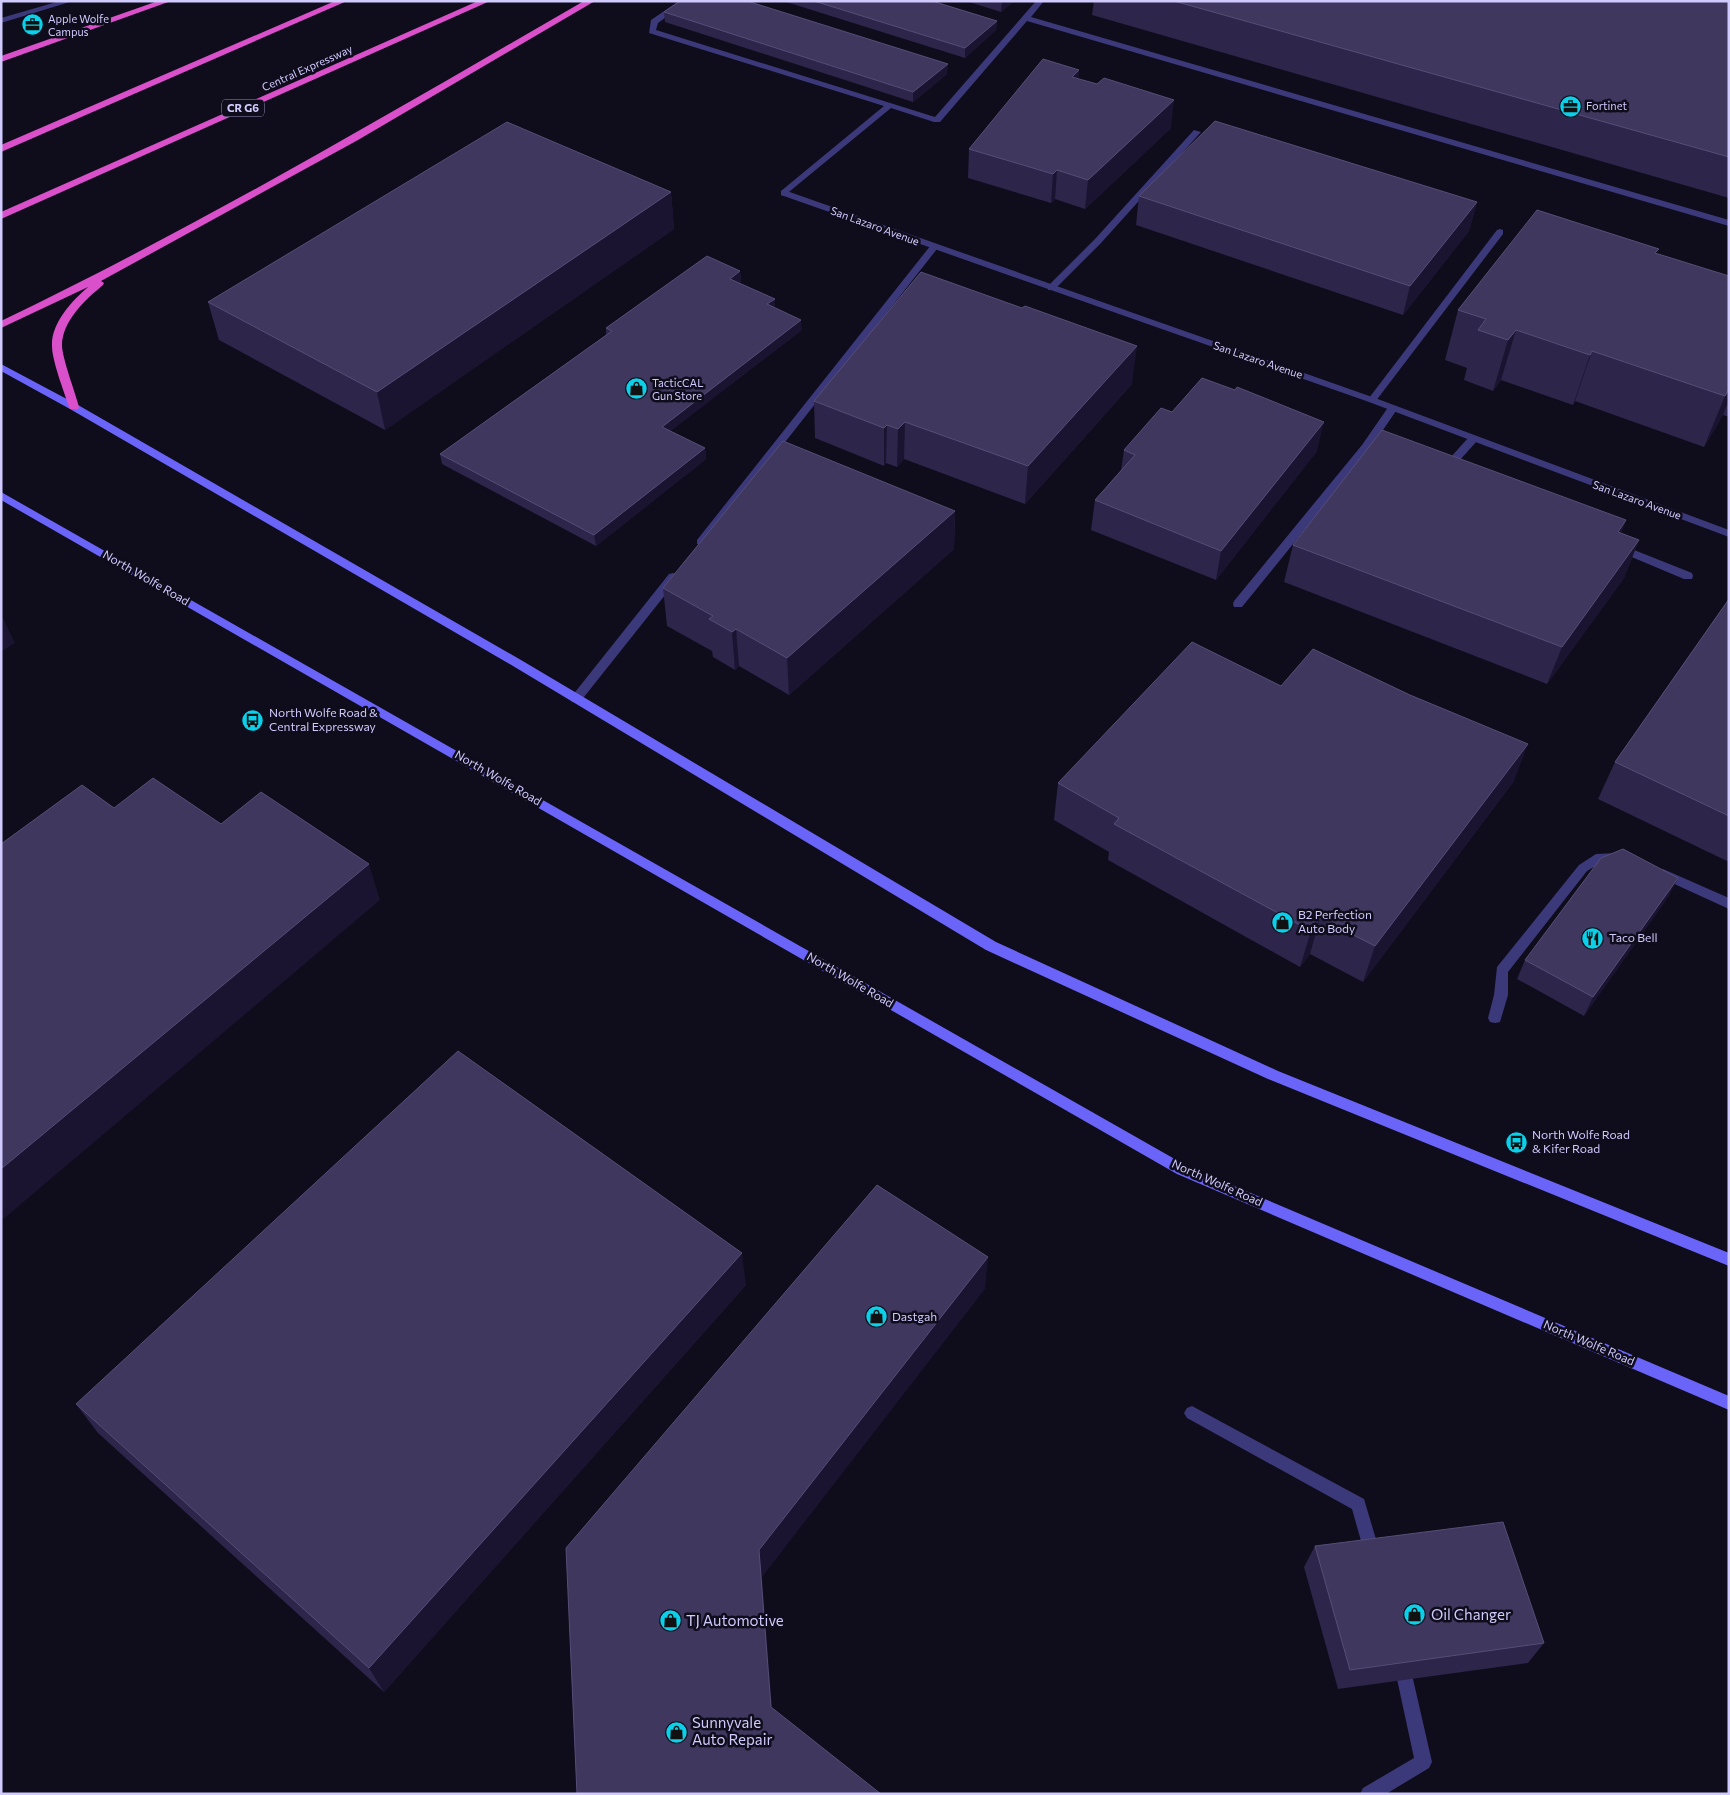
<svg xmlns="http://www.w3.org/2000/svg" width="1730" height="1795" viewBox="0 0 1730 1795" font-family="Commissioner,sans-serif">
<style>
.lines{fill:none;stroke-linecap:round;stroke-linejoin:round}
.service{fill:#3c397a;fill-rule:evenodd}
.minor{fill:#3c397a;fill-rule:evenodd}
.secondary{fill:#6a65f8;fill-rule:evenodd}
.trunk{fill:#da50ca;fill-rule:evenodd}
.wall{fill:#2d254a}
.shaded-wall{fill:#1a1430}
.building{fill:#3f375e;stroke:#564e77}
.labels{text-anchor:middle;stroke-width:5;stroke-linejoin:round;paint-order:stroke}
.far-poi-label{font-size:11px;fill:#d0cafd;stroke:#0f0c1c;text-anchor:start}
.far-street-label{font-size:11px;fill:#d0cafd;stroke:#0f0c1c}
.shield{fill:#0f0c1c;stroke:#9691ba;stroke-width:1}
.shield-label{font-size:11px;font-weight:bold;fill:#d0cafd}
.street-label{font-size:12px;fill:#d0cafd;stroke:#0f0c1c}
.poi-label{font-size:12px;fill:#d0cafd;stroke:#0f0c1c;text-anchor:start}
.near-poi-label{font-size:15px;fill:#d0cafd;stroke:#0f0c1c;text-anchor:start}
</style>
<rect width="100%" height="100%" fill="#0f0c1c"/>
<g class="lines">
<g class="service">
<path d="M 60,1 L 73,1 L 1,23 L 1,18 Z"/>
<path d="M 679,1 L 688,1 L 658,23 L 656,30 L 935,117 L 1036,1 L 1044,1 L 1031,17 L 1729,220 L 1729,226 L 1027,21 L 940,122 L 934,122 L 891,108 L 784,196 L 781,195 L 781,191 L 884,106 L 649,33 L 651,20 Z"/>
<path d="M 1194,130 L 1201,132 L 1101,243 L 1054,290 L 1048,290 L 1048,286 L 1095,239 Z"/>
<path d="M 1500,229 L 1503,230 L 1503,234 L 1375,402 L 1369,402 L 1369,398 L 1497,230 Z"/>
<path d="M 934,244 L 939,247 L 937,249 L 705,544 L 697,544 L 697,540 L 931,245 Z"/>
<path d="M 1393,405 L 1398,408 L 1370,449 L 1242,607 L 1234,607 L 1233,604 L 1234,601 L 1362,445 L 1389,406 Z"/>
<path d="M 1473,436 L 1478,439 L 1477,441 L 1449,472 L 1441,472 L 1441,468 L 1469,437 Z"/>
<path d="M 1619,544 L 1692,573 L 1693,576 L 1692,579 L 1684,579 L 1615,550 L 1615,546 Z"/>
<path d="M 673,573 L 677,574 L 678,577 L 677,580 L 580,702 L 572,702 L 570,699 L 572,696 L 669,574 Z"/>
<path d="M 1616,853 L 1622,858 L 1620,861 L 1599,864 L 1587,871 L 1508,972 L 1508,995 L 1500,1022 L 1495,1023 L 1490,1022 L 1488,1018 L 1494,995 L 1497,967 L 1579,865 L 1596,854 Z"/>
<path d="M 1663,869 L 1729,898 L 1729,909 L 1659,877 L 1657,874 L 1659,871 Z"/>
<path d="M 1192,1406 L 1364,1499 L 1381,1556 L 1379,1562 L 1373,1564 L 1367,1562 L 1352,1509 L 1187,1418 L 1184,1413 L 1187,1408 Z"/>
<path d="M 1405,1671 L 1411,1673 L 1413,1679 L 1432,1762 L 1429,1768 L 1386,1794 L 1360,1794 L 1363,1788 L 1414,1758 L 1397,1679 L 1399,1673 Z"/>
</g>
<path class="minor" d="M 784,190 L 1375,398 L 1729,530 L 1729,537 L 1369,402 L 781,195 L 781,191 Z"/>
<g class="secondary">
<path d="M 1,364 L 78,405 L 521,660 L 996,942 L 1278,1071 L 1729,1253 L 1729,1266 L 1268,1079 L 986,950 L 513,666 L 70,409 L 1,371 Z"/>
<path d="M 1,492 L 1187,1166 L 1729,1396 L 1729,1410 L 1177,1174 L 1,500 Z"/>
</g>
<g class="trunk">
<path d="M 158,1 L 171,1 L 1,62 L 1,56 Z"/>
<path d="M 335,1 L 347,1 L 1,152 L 1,145 Z"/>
<path d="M 478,1 L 490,1 L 1,219 L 1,212 Z"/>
<path d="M 584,1 L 595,1 L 358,140 L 101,281 L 104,283 L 103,285 C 85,300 62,321 62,346 C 63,361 75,391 79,407 L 78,409 L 70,409 L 69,407 C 64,391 52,361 52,346 C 51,323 72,301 88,287 L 1,328 L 1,321 C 201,225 392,112 584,1 Z"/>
</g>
</g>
<g class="wall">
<path d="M 783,1 L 932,1 L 997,21 L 996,30 L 965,58 Z"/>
<path d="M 966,1 L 1014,1 L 1001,12 Z"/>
<path d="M 1094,1 L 1729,1 L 1729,198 L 1092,15 Z"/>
<path d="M 664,12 L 947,74 L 913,102 L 665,22 Z"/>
<path d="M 1079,70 L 1078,79 L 1171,128 L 1085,209 L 1055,199 L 1051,203 L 968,178 L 969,149 Z"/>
<path d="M 671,192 L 674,229 L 385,430 L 219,340 L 208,302 Z"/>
<path d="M 1139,196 L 1477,202 L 1469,231 L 1403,315 L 1136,225 Z"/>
<path d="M 1657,254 L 1729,276 L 1729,417 L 1723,415 L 1704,447 L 1575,401 L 1573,405 L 1501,380 L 1493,391 L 1464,380 L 1467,368 L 1445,360 L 1458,310 Z"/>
<path d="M 740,271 L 741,281 L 739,283 L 775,299 L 775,308 L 802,330 L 670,431 L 705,448 L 706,459 L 596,546 L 442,464 L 440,454 L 606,335 L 606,328 Z"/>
<path d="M 1132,384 L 1025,504 L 904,459 L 897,467 L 886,463 L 884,466 L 815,438 L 814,401 Z"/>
<path d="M 1172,412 L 1317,451 L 1216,580 L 1091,530 L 1095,500 L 1121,470 L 1124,450 Z"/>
<path d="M 955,511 L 954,549 L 789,695 L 739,666 L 735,670 L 713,657 L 712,651 L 667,626 L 663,588 Z"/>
<path d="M 1626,520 L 1621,533 L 1639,540 L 1624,578 L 1547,684 L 1284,582 L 1293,545 Z"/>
<path d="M 1729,599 L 1729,862 L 1598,799 L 1615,762 Z"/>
<path d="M 1281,686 L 1514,781 L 1363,982 L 1310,954 L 1300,967 L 1108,860 L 1109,852 L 1054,820 L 1058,783 Z"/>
<path d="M 1678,878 L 1668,897 L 1584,1016 L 1517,979 L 1525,960 Z"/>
<path d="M 746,1285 L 384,1692 L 98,1433 L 76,1404 Z"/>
<path d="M 1315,1546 L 1544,1643 L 1528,1663 L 1338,1689 L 1304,1567 Z"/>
</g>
<g class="shaded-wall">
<path d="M 1003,1 L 1014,1 L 1001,12 L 1002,2 Z"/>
<path d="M 997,21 L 996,30 L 965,58 L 965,48 Z"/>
<path d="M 948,64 L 947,74 L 913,102 L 913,92 Z"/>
<path d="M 1079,70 L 1077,99 L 1072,77 Z"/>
<path d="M 1174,100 L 1171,128 L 1085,209 L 1088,180 Z"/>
<path d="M 1057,170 L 1055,199 L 1051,203 L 1053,174 Z"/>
<path d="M 671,192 L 674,229 L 385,430 L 377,392 Z"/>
<path d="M 1477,202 L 1469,231 L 1403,315 L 1410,286 Z"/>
<path d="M 740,271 L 741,281 L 730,289 L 730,279 Z"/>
<path d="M 775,299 L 775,309 L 767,304 Z"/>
<path d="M 801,320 L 802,330 L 663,437 L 662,427 Z"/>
<path d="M 1516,330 L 1501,380 L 1493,391 L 1508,340 Z"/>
<path d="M 1137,346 L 1132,384 L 1025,504 L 1028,466 Z"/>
<path d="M 1592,351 L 1575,401 L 1573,405 L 1590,355 Z"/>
<path d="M 1729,389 L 1729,400 L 1723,415 L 1704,447 L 1725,396 Z"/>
<path d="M 905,422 L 904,459 L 897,467 L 898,429 Z"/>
<path d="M 1324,422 L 1317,451 L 1216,580 L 1221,551 Z"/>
<path d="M 887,425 L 886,463 L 884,466 L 884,428 Z"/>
<path d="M 705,448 L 706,459 L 596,546 L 594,535 Z"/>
<path d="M 955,511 L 954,549 L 789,695 L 787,658 Z"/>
<path d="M 1626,520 L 1611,558 L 1618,532 Z"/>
<path d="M 1639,540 L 1624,578 L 1547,684 L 1562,647 Z"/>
<path d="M 1,614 L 15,643 L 1,652 Z"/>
<path d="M 736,629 L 739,666 L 735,670 L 732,632 Z"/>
<path d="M 1528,744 L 1514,781 L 1363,982 L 1375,946 Z"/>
<path d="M 369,864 L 380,900 L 1,1221 L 1,1169 Z"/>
<path d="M 1678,878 L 1668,897 L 1584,1016 L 1593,997 Z"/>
<path d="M 1320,918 L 1310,954 L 1300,967 L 1311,931 Z"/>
<path d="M 742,1253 L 746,1285 L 384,1692 L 369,1668 Z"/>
<path d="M 988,1257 L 985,1289 L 762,1577 L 774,1730 L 771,1707 L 759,1550 Z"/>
</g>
<g class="building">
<path d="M 680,1 L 747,1 L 948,64 L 913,92 L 664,12 Z"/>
<path d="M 814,1 L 932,1 L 997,21 L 965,48 Z"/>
<path d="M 1174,1 L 1729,1 L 1729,157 Z"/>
<path d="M 1043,59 L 1079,70 L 1072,77 L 1097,84 L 1104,78 L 1174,100 L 1088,180 L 1057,170 L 1053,174 L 969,149 Z"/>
<path d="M 1215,121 L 1477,202 L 1410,286 L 1139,196 Z"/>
<path d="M 507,122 L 671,192 L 377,392 L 208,302 Z"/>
<path d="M 1537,210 L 1659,249 L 1655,253 L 1729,276 L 1729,389 L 1725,396 L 1592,351 L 1590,355 L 1516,330 L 1508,340 L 1478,330 L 1486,319 L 1458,310 Z"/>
<path d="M 707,256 L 740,271 L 730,279 L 775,299 L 767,304 L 801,320 L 662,427 L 705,448 L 594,535 L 440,454 L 612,331 L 606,328 Z"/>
<path d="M 921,272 L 1022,308 L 1025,306 L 1137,346 L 1028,466 L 905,422 L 898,429 L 887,425 L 884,428 L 814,401 Z"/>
<path d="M 1202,378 L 1235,390 L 1237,387 L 1324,422 L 1221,551 L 1095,500 L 1135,455 L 1124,450 L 1161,408 L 1172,412 Z"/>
<path d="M 1382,430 L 1626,520 L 1618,532 L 1639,540 L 1562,647 L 1293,545 Z"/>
<path d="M 783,441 L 955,511 L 787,658 L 736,629 L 732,632 L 709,619 L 713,616 L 663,588 Z"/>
<path d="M 1729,599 L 1729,816 L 1615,762 Z"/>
<path d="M 1192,642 L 1281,686 L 1313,649 L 1410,695 L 1528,744 L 1375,946 L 1320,918 L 1311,931 L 1114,824 L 1119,818 L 1058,783 Z"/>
<path d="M 153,778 L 221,824 L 261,792 L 369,864 L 1,1169 L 1,844 L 82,785 L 114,808 Z"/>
<path d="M 1623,849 L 1678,878 L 1593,997 L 1525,960 L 1601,858 Z"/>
<path d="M 458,1051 L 742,1253 L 369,1668 L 76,1404 Z"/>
<path d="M 877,1185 L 988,1257 L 759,1550 L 771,1707 L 881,1794 L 577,1794 L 566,1548 Z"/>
<path d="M 1503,1522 L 1544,1643 L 1350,1670 L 1315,1546 Z"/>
</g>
<defs>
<symbol id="office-disc" viewBox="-11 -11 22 22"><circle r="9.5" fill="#0ad1e9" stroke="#0f0c1c"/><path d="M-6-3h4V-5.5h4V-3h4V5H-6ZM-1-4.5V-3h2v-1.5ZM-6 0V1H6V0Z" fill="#111"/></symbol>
<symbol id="shop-disc" viewBox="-11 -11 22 22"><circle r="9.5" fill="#0ad1e9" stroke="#0f0c1c"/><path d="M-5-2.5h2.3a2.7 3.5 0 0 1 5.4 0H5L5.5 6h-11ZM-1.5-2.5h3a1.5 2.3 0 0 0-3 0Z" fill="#111"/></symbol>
<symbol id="bus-disc" viewBox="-11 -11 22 22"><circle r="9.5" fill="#0ad1e9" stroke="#0f0c1c"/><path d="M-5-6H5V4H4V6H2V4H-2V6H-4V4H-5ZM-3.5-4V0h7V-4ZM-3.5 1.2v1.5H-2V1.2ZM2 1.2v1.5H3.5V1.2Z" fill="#111"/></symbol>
<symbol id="restaurant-disc" viewBox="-11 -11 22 22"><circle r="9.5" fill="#0ad1e9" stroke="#0f0c1c"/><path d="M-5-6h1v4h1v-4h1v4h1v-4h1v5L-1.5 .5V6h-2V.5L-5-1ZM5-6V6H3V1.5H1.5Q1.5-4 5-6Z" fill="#111"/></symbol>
</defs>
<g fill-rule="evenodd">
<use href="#office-disc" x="20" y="12" width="25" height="25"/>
<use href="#office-disc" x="1558" y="94" width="25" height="25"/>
<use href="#shop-disc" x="624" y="376" width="25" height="25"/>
<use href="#bus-disc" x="240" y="708" width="25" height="25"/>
<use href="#shop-disc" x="1270" y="910" width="25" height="25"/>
<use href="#restaurant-disc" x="1580" y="926" width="25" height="25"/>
<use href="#bus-disc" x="1504" y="1130" width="25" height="25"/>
<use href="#shop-disc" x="864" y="1304" width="25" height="25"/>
<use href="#shop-disc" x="1402" y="1602" width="25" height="25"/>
<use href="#shop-disc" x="658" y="1608" width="25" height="25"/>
<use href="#shop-disc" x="664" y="1720" width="25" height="25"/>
</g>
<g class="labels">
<g class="far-poi-label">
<text x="48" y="23">Apple Wolfe<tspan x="48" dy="13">Campus</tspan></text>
<text x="1586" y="110">Fortinet</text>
<text x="652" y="387">TacticCAL<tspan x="652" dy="13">Gun Store</tspan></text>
</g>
<g class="far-street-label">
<text transform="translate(307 68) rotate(-24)" y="4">Central Expressway</text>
<text transform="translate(875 226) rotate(20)" y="4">San Lazaro Avenue</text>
<text transform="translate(1258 360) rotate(19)" y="4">San Lazaro Avenue</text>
<text transform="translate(1637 500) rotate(20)" y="4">San Lazaro Avenue</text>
</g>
<rect class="shield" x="222" y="99.5" width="42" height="17" rx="4"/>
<g class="shield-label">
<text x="243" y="112">CR G6</text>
</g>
<g class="street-label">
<text transform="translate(146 578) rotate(30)" y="4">North Wolfe Road</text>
<text transform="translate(498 778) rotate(30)" y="4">North Wolfe Road</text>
<text transform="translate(850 980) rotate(30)" y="4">North Wolfe Road</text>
<text transform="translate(1217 1183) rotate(24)" y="4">North Wolfe Road</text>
<text transform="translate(1589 1343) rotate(23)" y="4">North Wolfe Road</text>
</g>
<g class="poi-label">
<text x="269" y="717">North Wolfe Road &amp;<tspan x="269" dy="14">Central Expressway</tspan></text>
<text x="1298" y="919">B2 Perfection<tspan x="1298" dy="14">Auto Body</tspan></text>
<text x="1609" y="942">Taco Bell</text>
<text x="1532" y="1139">North Wolfe Road<tspan x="1532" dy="14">&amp; Kifer Road</tspan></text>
<text x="892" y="1321">Dastgah</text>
</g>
<g class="near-poi-label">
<text x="1431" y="1620">Oil Changer</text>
<text x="686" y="1626">TJ Automotive</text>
<text x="692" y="1728">Sunnyvale<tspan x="692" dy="17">Auto Repair</tspan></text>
</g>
</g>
<rect width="1730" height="1795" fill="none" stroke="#d0cafd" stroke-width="5"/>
</svg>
